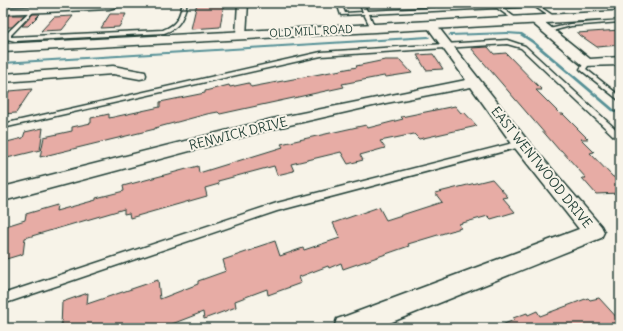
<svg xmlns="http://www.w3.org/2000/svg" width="623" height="331" viewBox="0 0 623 331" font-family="Delius,sans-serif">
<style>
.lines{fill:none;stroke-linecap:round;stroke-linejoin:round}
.stream{fill:#569197;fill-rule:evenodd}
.building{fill:#e7aca5;stroke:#1f3d34}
.service-casing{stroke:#1f3d34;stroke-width:3}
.minor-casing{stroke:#1f3d34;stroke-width:3}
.tertiary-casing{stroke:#1f3d34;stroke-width:3}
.service{fill:#f7f3e8;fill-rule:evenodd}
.minor{fill:#f7f3e8;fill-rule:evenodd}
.tertiary{fill:#f7f3e8;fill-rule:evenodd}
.labels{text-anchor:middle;stroke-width:4;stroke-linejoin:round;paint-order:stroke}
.far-street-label{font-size:11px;fill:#1f3d34;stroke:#f7f3e8}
.street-label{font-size:13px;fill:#1f3d34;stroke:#f7f3e8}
</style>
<rect width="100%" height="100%" fill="#f7f3e8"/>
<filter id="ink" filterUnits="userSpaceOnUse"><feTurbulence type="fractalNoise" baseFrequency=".025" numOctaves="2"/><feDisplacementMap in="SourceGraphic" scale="8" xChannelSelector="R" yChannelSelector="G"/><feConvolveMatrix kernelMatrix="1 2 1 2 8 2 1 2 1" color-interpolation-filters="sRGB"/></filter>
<g filter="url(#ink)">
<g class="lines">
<g class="stream">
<path d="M 507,32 L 522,33 L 534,41 L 614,109 L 620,112 L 620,115 L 612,111 L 532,43 L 520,35 L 507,34 L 450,36 L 448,35 L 450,34 Z"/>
<path d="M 428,36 L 430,37 L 429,38 L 3,64 L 3,62 Z"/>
</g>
</g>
<g class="building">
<path d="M 197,3 L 224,3 L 220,27 L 191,29 Z"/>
<path d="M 33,14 L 40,14 L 28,26 L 22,26 Z"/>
<path d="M 110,14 L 126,14 L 119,27 L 101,28 Z"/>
<path d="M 8,15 L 24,15 L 12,27 L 3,27 L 3,20 Z"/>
<path d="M 73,16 L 62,30 L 41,31 L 54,17 Z"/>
<path d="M 620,30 L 620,45 L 597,47 L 577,33 Z"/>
<path d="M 488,47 L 494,54 L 506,53 L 542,90 L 536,90 L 560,114 L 563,114 L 588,139 L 581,139 L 594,152 L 590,153 L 613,177 L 620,177 L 620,193 L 596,194 L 582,178 L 586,178 L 561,150 L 559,150 L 471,48 Z"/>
<path d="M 433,54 L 443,69 L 426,70 L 417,55 Z"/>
<path d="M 385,60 L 400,60 L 412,73 L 386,77 L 384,76 L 342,84 L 344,87 L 220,114 L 218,112 L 207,114 L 155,128 L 155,129 L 40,157 L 44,137 L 72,131 L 72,127 L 91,123 L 91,118 L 109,114 L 109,118 L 160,107 L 160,102 L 205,93 L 205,91 L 229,85 L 230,87 L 249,83 L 251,87 L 357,67 L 356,66 Z"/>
<path d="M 32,89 L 16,113 L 3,114 L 3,100 L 10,91 Z"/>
<path d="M 455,106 L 461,113 L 464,112 L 477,126 L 419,139 L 414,134 L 380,141 L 385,148 L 360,155 L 363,160 L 348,164 L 341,152 L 291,164 L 294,171 L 277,175 L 274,166 L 218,181 L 219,184 L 205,188 L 207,196 L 130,218 L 129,213 L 124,214 L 124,209 L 25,238 L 23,254 L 3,260 L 3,242 L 6,226 L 25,220 L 26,214 L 57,205 L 56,211 L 96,200 L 96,198 L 124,191 L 123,186 L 198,166 L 199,173 L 283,147 L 281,144 L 366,125 L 368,128 L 403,119 L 401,117 Z"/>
<path d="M 43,128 L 40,150 L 3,159 L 3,143 L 23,138 L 25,132 Z"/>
<path d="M 492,179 L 508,197 L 503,198 L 515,212 L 491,219 L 488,216 L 459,224 L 461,228 L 408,244 L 409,246 L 343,269 L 341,263 L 329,268 L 328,266 L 299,277 L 301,283 L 268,295 L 267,289 L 235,301 L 236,307 L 204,319 L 203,312 L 172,324 L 173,328 L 61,328 L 62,302 L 88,293 L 87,304 L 158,280 L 160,299 L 198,284 L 198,281 L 226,271 L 223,260 L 255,249 L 254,248 L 275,241 L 280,256 L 303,248 L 304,250 L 340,238 L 333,223 L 379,207 L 386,220 L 442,202 L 435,193 Z"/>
<path d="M 588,298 L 590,300 L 599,298 L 620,321 L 620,328 L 497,328 L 497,327 L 514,320 L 513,318 L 527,313 L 528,315 L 537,311 L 540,316 Z"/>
</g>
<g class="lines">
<defs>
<g id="service">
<path d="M 183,3 L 187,3 C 183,18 180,28 164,33 L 15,41 L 7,39 L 5,35 L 32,9 L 34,10 L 34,11 L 11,35 L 11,37 L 163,30 C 178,24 179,17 183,3 Z"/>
<path d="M 337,3 L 341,3 L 345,13 L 363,12 L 359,3 L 363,3 L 367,11 L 494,5 L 496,4 L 499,5 L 531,3 L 568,3 L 566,4 L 539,6 L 555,17 L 555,18 L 553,19 L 534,6 L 502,8 L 517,19 L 517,20 L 515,21 L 497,8 L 369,14 L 375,28 L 373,29 L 371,28 L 364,14 L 341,15 Z"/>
<path d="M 620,20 L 620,22 L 571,26 L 548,32 L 545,30 L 571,24 Z"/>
<path d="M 507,40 L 525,46 L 620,133 L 620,139 L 617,139 L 521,48 L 507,44 L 321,56 L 3,128 L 3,124 L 321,52 Z"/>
<path d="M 587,61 L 590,63 L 586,69 L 620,96 L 620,101 L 581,70 L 580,69 L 585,62 Z"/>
<path d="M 521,141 L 524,142 L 525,144 L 524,146 L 277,211 L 3,304 L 3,294 L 277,203 Z"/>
</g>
<g id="minor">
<path d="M 110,3 L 126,3 L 124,5 L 109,9 L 3,14 L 3,8 Z"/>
<path d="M 238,3 L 248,3 L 246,35 L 241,38 L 236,35 Z"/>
<path d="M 534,16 L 538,17 L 590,59 L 620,57 L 620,65 L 583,66 L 530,21 L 529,19 Z"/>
<path d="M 431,22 L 435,23 L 527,140 L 601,226 L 604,232 L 601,238 L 377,328 L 334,328 L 337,319 L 346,316 L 579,229 L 515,148 L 471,87 L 386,103 L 272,129 L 3,201 L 3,187 L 272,119 L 466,80 L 426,25 Z"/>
<path d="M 113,66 L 145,72 L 146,75 L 145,78 L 140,79 L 113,74 L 3,82 L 3,74 Z"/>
</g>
<path id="tertiary" d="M 620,11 L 620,19 L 3,52 L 3,44 Z"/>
</defs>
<use href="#service" class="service-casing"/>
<use href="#minor" class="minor-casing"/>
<use href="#tertiary" class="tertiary-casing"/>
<use href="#service" class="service"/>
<use href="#minor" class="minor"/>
<use href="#tertiary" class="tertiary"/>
</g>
</g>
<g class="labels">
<g class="far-street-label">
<text transform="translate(311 31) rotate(-3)" y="4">OLD MILL ROAD</text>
</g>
<g class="street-label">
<text transform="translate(238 133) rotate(-14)" y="5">RENWICK DRIVE</text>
<text transform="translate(542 167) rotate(51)" y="5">EAST WENTWOOD DRIVE</text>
</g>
</g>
<rect width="623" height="331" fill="none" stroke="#f7f3e8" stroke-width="16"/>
<rect x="8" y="8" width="607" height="315" fill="none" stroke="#1f3d34" stroke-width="1.5" filter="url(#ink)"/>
</svg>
